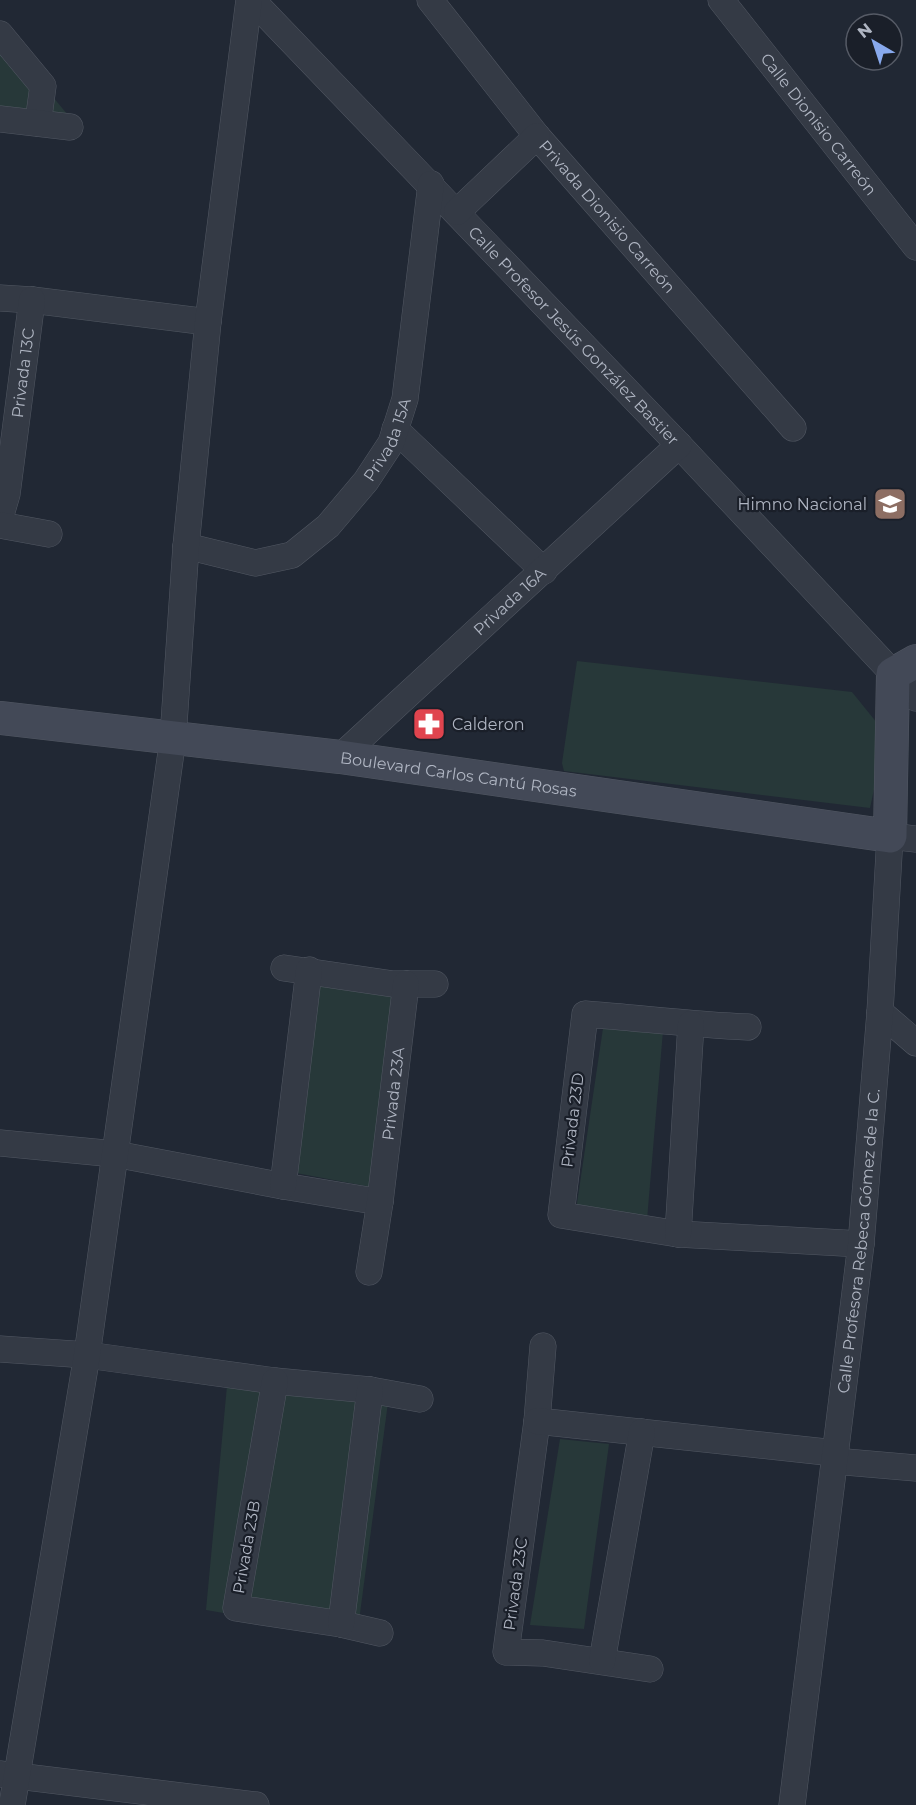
<svg xmlns="http://www.w3.org/2000/svg" width="916" height="1805" viewBox="0 0 916 1805" font-family="Montserrat,sans-serif">
<style>
.green{fill:#273839}
.lines{fill:none;stroke-linecap:round;stroke-linejoin:round}
.street-casing{stroke:#525863;stroke-width:27}
.secondary-casing{stroke:#525863;stroke-width:34}
.street{stroke:#343a45;stroke-width:26}
.secondary{stroke:#434957;stroke-width:33}
.labels{text-anchor:middle;stroke-width:4.5;stroke-linejoin:round;paint-order:stroke}
.street-label{font-size:16px;fill:#afb5c2;stroke:#1a1f29}
.poi-label{font-size:16px;fill:#afb5c2;stroke:#1a1f29;text-anchor:end}
</style>
<rect width="100%" height="100%" fill="#212834"/>
<g class="green">
<path d="M 0,33 L 77,126 L 0,122 Z"/>
<path d="M 577,661 L 852,692 L 886,734 L 870,808 L 564,771 L 562,763 Z"/>
<path d="M 321,976 L 396,983 L 371,1187 L 296,1173 Z"/>
<path d="M 606,1008 L 664,1019 L 647,1220 L 576,1210 Z"/>
<path d="M 228,1375 L 389,1395 L 357,1636 L 206,1610 Z"/>
<path d="M 560,1439 L 609,1444 L 584,1629 L 530,1625 Z"/>
</g>
<g class="lines">
<defs>
<g id="street">
<path id="s1" d="M 252,0 L 679,445 L 916,698"/>
<path id="s2" d="M 430,0 L 537,136 L 793,428"/>
<path id="s3" d="M 721,0 L 916,247"/>
<path d="M 0,34 L 43,86 L 38,123"/>
<path d="M 0,119 L 70,127"/>
<path d="M 457,212 L 537,136"/>
<path d="M 0,298 L 32,300 L 208,322"/>
<path d="M 395,429 L 544,571"/>
<path id="s4" d="M 0,518 L 7,494 L 32,300"/>
<path d="M 0,525 L 49,534"/>
<path id="s5" d="M 186,546 L 255,563 L 292,555 L 328,526 L 366,481 L 391,443 L 405,399 L 431,184"/>
<path id="s6" d="M 340,757 L 679,445"/>
<path d="M 284,968 L 393,984 L 435,984"/>
<path d="M 880,1012 L 916,1043"/>
<path d="M 748,1027 C 693,1025 640,1018 585,1014 L 561,1215 L 678,1234 L 861,1244"/>
<path d="M 0,1143 L 115,1154 L 283,1186 L 380,1202"/>
<path d="M 283,1186 L 309,970"/>
<path d="M 678,1234 L 691,1024"/>
<path id="s7" d="M 369,1272 L 380,1202 L 406,984"/>
<path d="M 543,1346 L 537,1421 L 506,1652 L 543,1653 L 650,1669"/>
<path d="M 0,1349 L 87,1355 L 275,1381 L 370,1390 L 420,1399"/>
<path d="M 275,1381 L 236,1608 L 341,1624 L 380,1633"/>
<path d="M 537,1421 L 835,1453"/>
<path d="M 834,1461 L 916,1468"/>
<path d="M 341,1624 L 370,1390"/>
<path d="M 602,1661 L 642,1432"/>
<path d="M 0,1774 L 256,1805"/>
<path d="M 12,1805 L 87,1355 L 173,738 L 186,546 L 208,322 L 249,0"/>
<path id="s8" d="M 792,1805 L 861,1244 L 880,1012 L 890,836 L 916,839"/>
</g>
<g id="secondary">
<path id="s9" d="M 0,718 L 340,757 L 890,836 L 893,674 L 916,661"/>
</g>
</defs>
<use href="#street" class="street-casing"/>
<use href="#secondary" class="secondary-casing"/>
<use href="#street" class="street"/>
<use href="#secondary" class="secondary"/>
</g>
<defs>
<symbol id="school-square" viewBox="-11 -11 22 22"><rect x="-9" y="-9" width="18" height="18" rx="4" fill="#8d6e63" stroke="#1a1f29"/><path d="M0-5L7-2L0 1L-7-2ZM-4 1L0 2.5L4 1V4Q0 6-4 4Z" fill="#fff"/></symbol>
<symbol id="pharmacy-square" viewBox="-11 -11 22 22"><rect x="-9" y="-9" width="18" height="18" rx="4" fill="#e0444e" stroke="#1a1f29"/><path d="M-2-6h4v4h4v4h-4v4h-4v-4h-4v-4h4Z" fill="#fff"/></symbol>
</defs>
<g fill-rule="evenodd">
<use href="#school-square" x="871" y="485" width="38" height="38"/>
<use href="#pharmacy-square" x="410" y="705" width="38" height="38"/>
</g>
<g class="labels">
<g class="street-label">
<text dy="6" stroke="none"><textPath href="#s3" startOffset="158">Calle Dionisio Carreón</textPath></text>
<text dy="6" stroke="none"><textPath href="#s2" startOffset="280">Privada Dionisio Carreón</textPath></text>
<text dy="6" stroke="none"><textPath href="#s1" startOffset="465">Calle Profesor Jesús González Bastier</textPath></text>
<text dy="6" stroke="none"><textPath href="#s4" startOffset="147">Privada 13C</textPath></text>
<text dy="6" stroke="none"><textPath href="#s5" startOffset="261">Privada 15A</textPath></text>
<text dy="6" stroke="none"><textPath href="#s6" startOffset="230">Privada 16A</textPath></text>
<text dy="6" stroke="none"><textPath href="#s9" startOffset="462">Boulevard Carlos Cantú Rosas</textPath></text>
<text dy="6" stroke="none"><textPath href="#s7" startOffset="180">Privada 23A</textPath></text>
<text transform="translate(572 1120) rotate(-83)" y="6">Privada 23D</text>
<text dy="6" stroke="none"><textPath href="#s8" startOffset="568">Calle Profesora Rebeca Gómez de la C.</textPath></text>
<text transform="translate(246 1547) rotate(-80)" y="6">Privada 23B</text>
<text transform="translate(515 1584) rotate(-82)" y="6">Privada 23C</text>
</g>
<g class="poi-label">
<text x="867" y="510">Himno Nacional</text>
<text x="452" y="730" text-anchor="start">Calderon</text>
</g>
</g>
<g transform="translate(874 42) rotate(321)"><circle r="28" fill="#1a1f29" stroke="#565b66" stroke-width="1.5"/>
<path d="M0-4.5L10 22L0 15L-10 22Z" fill="#88a9ed"/>
<text y="-9" font-size="16" font-weight="bold" text-anchor="middle" fill="#afb5c2">N</text>
</g>
</svg>
